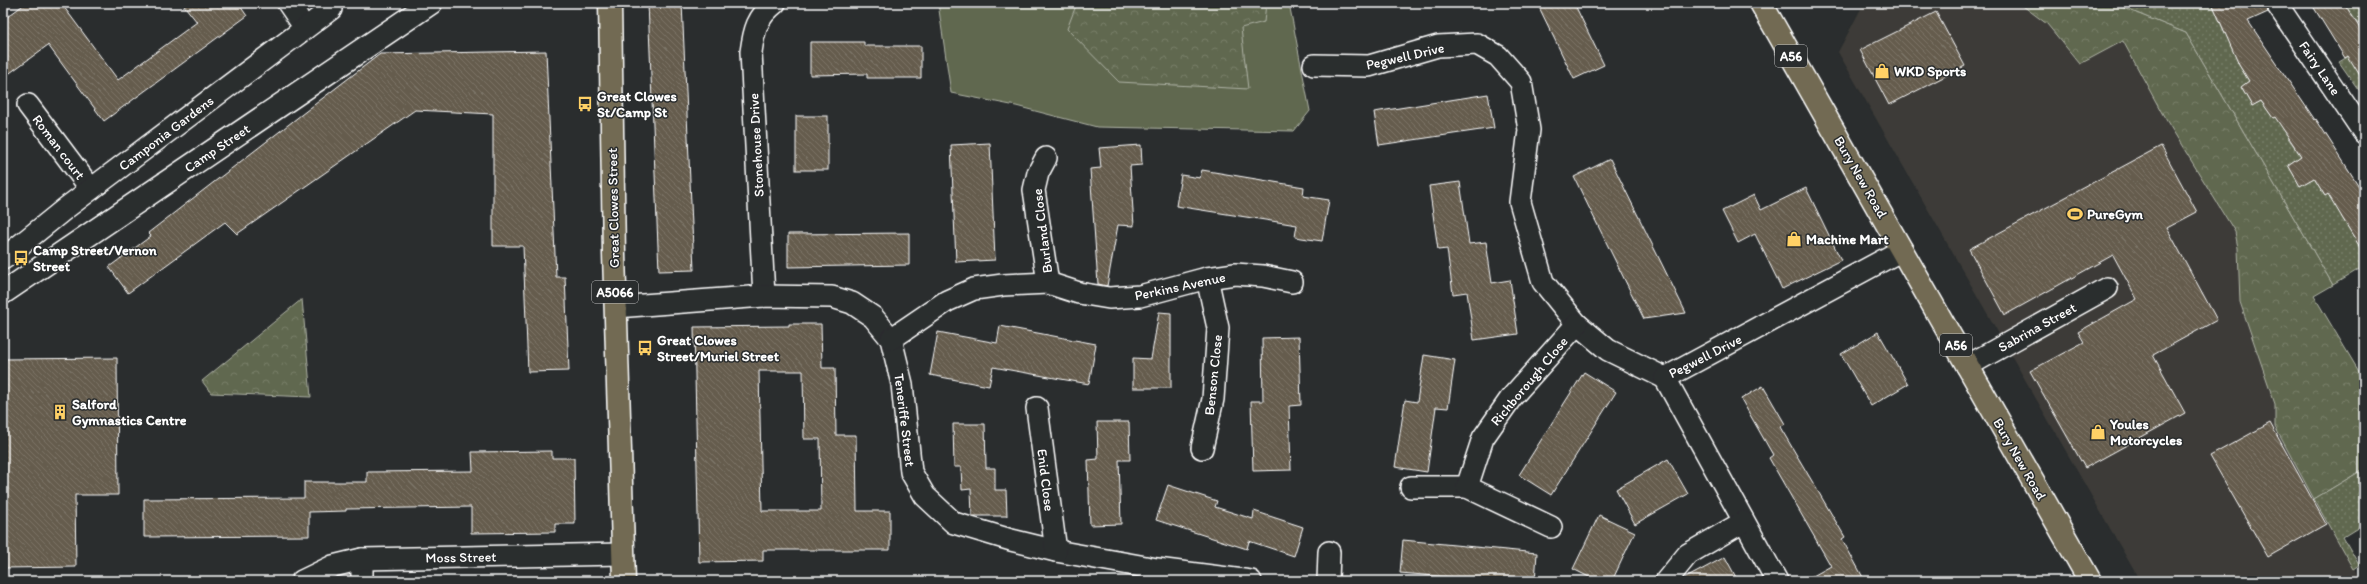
<svg xmlns="http://www.w3.org/2000/svg" width="2367" height="584" viewBox="0 0 2367 584" font-family="Itim,sans-serif">
<style>
.built{fill:#3c3b37}
.grass{fill:#60684f;stroke:#b0b4a7}
.forest{fill:url(#forest-crowns);stroke:#b0b4a7}
.garden{fill:url(#garden-dots);stroke:#b0b4a7}
.building{fill:url(#building-back-hatch);stroke:#fff;fill-rule:evenodd}
.lines{fill:none;stroke-linecap:round;stroke-linejoin:round}
.street-casing{stroke:#fff;stroke-width:24}
.secondary-casing{stroke:#fff;stroke-width:25}
.primary-casing{stroke:#fff;stroke-width:25}
.highway-casing{stroke:#fff;stroke-width:25}
.street{stroke:#2a2d2e;stroke-width:21}
.secondary{stroke:#2a2d2e;stroke-width:22}
.primary{stroke:#726b52;stroke-width:22}
.highway{stroke:#726b52;stroke-width:22}
.labels{text-anchor:middle;stroke-width:3;stroke-linejoin:round;paint-order:stroke}
.shield{fill:#2a2d2e;stroke:#bfc0c0;stroke-width:1}
.shield-label{font-size:13px;font-weight:bold;fill:#fff}
.street-label{font-size:14px;fill:#fff;stroke:#2a2d2e}
.poi-label{font-size:14px;font-weight:bold;fill:#fff;stroke:#2a2d2e;text-anchor:start}
</style>
<defs>
<pattern id="forest-crowns" width="20" height="18" patternUnits="userSpaceOnUse"><rect width="20" height="18" fill="#60684f"/><path d="M2 6a3 3 0 1 1 6 0M12 15a3 3 0 1 1 6 0" fill="none" stroke="#787f69"/></pattern>
<pattern id="garden-dots" width="8" height="8" patternUnits="userSpaceOnUse"><rect width="8" height="8" fill="#60684f"/><path d="M2 2h.1M6 6h.1" fill="none" stroke="#787f69" stroke-width="1.8" stroke-linecap="round"/></pattern>
<pattern id="building-back-hatch" width="6" height="6" patternUnits="userSpaceOnUse"><rect width="6" height="6" fill="#655c4d"/><path d="M-1 5l2 2M0 0l6 6M5-1l2 2" fill="none" stroke="#7c7468"/></pattern>
</defs>
<rect width="100%" height="100%" fill="#2a2d2e"/>
<filter id="ink" filterUnits="userSpaceOnUse"><feTurbulence type="fractalNoise" baseFrequency=".025" numOctaves="2"/><feDisplacementMap in="SourceGraphic" scale="8" xChannelSelector="R" yChannelSelector="G"/><feConvolveMatrix kernelMatrix="1 2 1 2 8 2 1 2 1" color-interpolation-filters="sRGB"/></filter>
<g filter="url(#ink)">
<path class="built" d="M 1864,3 L 2023,3 L 2124,39 L 2236,231 L 2300,472 L 2362,581 L 2140,581 L 1838,52 Z"/>
<path class="grass" d="M 938,3 L 1289,3 L 1310,111 L 1294,131 L 1097,127 L 1016,106 L 951,93 Z"/>
<g class="forest">
<path d="M 1077,3 L 1266,3 L 1264,22 L 1241,28 L 1248,89 L 1119,82 L 1067,29 Z"/>
<path d="M 2019,3 L 2112,3 L 2186,33 L 2333,285 L 2314,296 L 2364,380 L 2364,469 L 2314,499 L 2275,427 L 2275,404 L 2240,302 L 2238,248 L 2235,232 L 2162,113 L 2123,41 L 2080,64 L 2047,24 Z"/>
<path d="M 302,299 L 311,397 L 211,393 L 202,381 Z"/>
</g>
<g class="garden">
<path d="M 2112,3 L 2212,3 L 2224,31 L 2246,55 L 2237,62 L 2249,81 L 2241,87 L 2252,106 L 2261,101 L 2273,118 L 2285,111 L 2298,131 L 2288,138 L 2301,156 L 2288,165 L 2300,186 L 2314,178 L 2325,196 L 2337,189 L 2350,210 L 2341,216 L 2364,253 L 2364,266 L 2333,285 L 2186,33 Z"/>
<path d="M 2344,3 L 2364,3 L 2364,25 L 2362,22 L 2358,24 Z"/>
<path d="M 2354,53 L 2362,66 L 2357,70 L 2364,82 L 2364,92 L 2358,89 L 2339,62 Z"/>
<path d="M 2364,469 L 2364,524 L 2343,537 L 2359,565 L 2353,569 L 2314,499 Z"/>
</g>
<g class="building">
<path d="M 26,3 L 61,3 L 118,80 L 197,22 L 182,3 L 238,3 L 247,16 L 104,121 L 48,45 L 3,78 L 3,20 Z"/>
<path d="M 648,3 L 682,3 L 694,270 L 659,271 Z"/>
<path d="M 1537,3 L 1574,3 L 1604,65 L 1574,79 Z"/>
<path d="M 2212,3 L 2264,3 L 2268,12 L 2248,21 L 2315,120 L 2316,119 L 2364,194 L 2364,254 L 2328,194 L 2325,196 L 2314,178 L 2300,186 L 2288,165 L 2301,156 L 2275,117 L 2273,118 L 2261,101 L 2252,106 L 2241,87 L 2249,81 L 2239,65 Z"/>
<path d="M 2311,3 L 2344,3 L 2364,35 L 2364,82 L 2348,56 L 2345,58 Z"/>
<path d="M 1936,12 L 1965,66 L 1889,105 L 1860,50 Z"/>
<path d="M 810,42 L 864,42 L 864,46 L 921,46 L 921,78 L 867,78 L 867,74 L 810,75 Z"/>
<path d="M 546,51 L 556,277 L 565,277 L 569,371 L 528,372 L 523,246 L 493,246 L 493,114 L 415,110 L 237,234 L 225,222 L 128,293 L 109,267 L 151,236 L 148,233 L 380,54 Z"/>
<path d="M 1488,94 L 1494,128 L 1379,145 L 1374,112 Z"/>
<rect x="796" y="116" width="32" height="54"/>
<path d="M 990,143 L 995,260 L 956,262 L 951,145 Z"/>
<path d="M 1141,145 L 1142,165 L 1130,166 L 1134,226 L 1118,225 L 1107,286 L 1098,284 L 1090,169 L 1101,168 L 1099,148 Z"/>
<path d="M 2161,146 L 2197,212 L 2167,228 L 2217,320 L 2153,355 L 2185,413 L 2085,468 L 2030,371 L 2084,342 L 2078,332 L 2137,299 L 2113,255 L 2005,315 L 1969,249 Z"/>
<path d="M 1610,159 L 1686,313 L 1644,319 L 1574,177 Z"/>
<path d="M 1202,170 L 1304,187 L 1303,196 L 1329,200 L 1322,241 L 1295,237 L 1297,225 L 1176,206 L 1181,175 L 1200,178 Z"/>
<path d="M 1460,182 L 1469,244 L 1486,242 L 1492,283 L 1510,280 L 1518,334 L 1474,340 L 1467,292 L 1453,294 L 1447,249 L 1438,250 L 1429,186 Z"/>
<path d="M 1806,188 L 1841,260 L 1782,289 L 1755,234 L 1738,243 L 1722,211 L 1754,195 L 1761,210 Z"/>
<path d="M 909,233 L 909,265 L 788,267 L 788,234 Z"/>
<path d="M 1159,312 L 1171,313 L 1171,388 L 1133,388 L 1133,358 L 1151,359 Z"/>
<path d="M 789,324 L 821,324 L 822,368 L 835,368 L 836,435 L 856,435 L 857,511 L 890,511 L 890,550 L 763,550 L 763,561 L 699,562 L 694,327 L 789,326 ZM 759,371 L 803,371 L 804,439 L 820,439 L 821,511 L 762,511 Z"/>
<path d="M 1000,326 L 1096,344 L 1089,384 L 993,367 L 989,386 L 930,375 L 938,332 L 997,343 Z"/>
<path d="M 1878,332 L 1908,384 L 1871,406 L 1841,354 Z"/>
<path d="M 1299,337 L 1301,405 L 1289,406 L 1291,470 L 1253,471 L 1251,401 L 1263,401 L 1262,338 Z"/>
<path d="M 1424,355 L 1455,360 L 1448,408 L 1436,407 L 1427,472 L 1395,467 L 1405,400 L 1417,402 Z"/>
<path d="M 117,358 L 118,495 L 75,495 L 76,567 L 3,568 L 3,359 Z"/>
<path d="M 1584,372 L 1616,392 L 1551,495 L 1519,475 Z"/>
<path d="M 1763,386 L 1785,424 L 1780,427 L 1845,537 L 1842,539 L 1865,581 L 1804,581 L 1831,566 L 1769,458 L 1773,455 L 1741,399 Z"/>
<path d="M 1097,422 L 1129,422 L 1130,460 L 1119,460 L 1121,524 L 1090,525 L 1088,460 L 1098,459 Z"/>
<path d="M 2270,423 L 2326,524 L 2268,557 L 2210,456 Z"/>
<path d="M 953,424 L 985,424 L 986,468 L 995,468 L 995,490 L 1006,490 L 1007,516 L 972,516 L 971,489 L 962,490 L 961,467 L 954,467 Z"/>
<path d="M 552,451 L 552,458 L 574,458 L 575,524 L 555,524 L 555,532 L 471,533 L 471,507 L 346,509 L 346,511 L 309,512 L 309,536 L 144,537 L 144,499 L 304,498 L 304,482 L 367,482 L 367,472 L 473,471 L 472,452 Z"/>
<path d="M 1668,459 L 1688,494 L 1635,524 L 1616,489 Z"/>
<path d="M 1168,485 L 1217,501 L 1215,507 L 1253,519 L 1254,511 L 1303,527 L 1294,556 L 1249,541 L 1247,549 L 1156,520 Z"/>
<path d="M 1599,515 L 1635,532 L 1612,581 L 1597,581 L 1573,569 Z"/>
<path d="M 1403,540 L 1537,553 L 1535,581 L 1495,581 L 1400,573 Z"/>
<path d="M 1725,557 L 1738,581 L 1681,581 L 1682,580 Z"/>
</g>
<g class="lines">
<defs>
<g id="street">
<path d="M 288,3 L 305,28"/>
<path d="M 2276,3 L 2364,133"/>
<path d="M 1314,65 L 1369,66 L 1438,46 L 1477,44 L 1498,56 L 1521,82 L 1529,130 L 1520,202 L 1543,282 L 1577,324 L 1608,350 L 1665,378 L 1902,250"/>
<path d="M 28,105 L 91,189"/>
<path d="M 1046,158 L 1038,173 L 1034,190 L 1048,283"/>
<path d="M 3,259 L 66,208 L 331,9"/>
<path d="M 764,296 L 751,52 C 754,30 757,17 775,3"/>
<path d="M 616,307 L 764,296 L 832,297 L 852,303 L 873,317 L 891,339 L 902,384 L 911,472 L 925,496 L 954,523 L 1011,540 L 1056,551 L 1157,569 L 1251,581"/>
<path d="M 891,339 L 947,301 L 974,289 L 1003,285 L 1048,283 L 1079,293 L 1109,298 L 1140,296 L 1207,278 L 1235,274 L 1263,276 L 1292,282"/>
<path d="M 1967,366 L 2107,288"/>
<path d="M 1665,378 L 1777,581"/>
<path d="M 1037,408 L 1056,551"/>
<path d="M 1202,448 L 1213,399 L 1218,328 L 1207,278"/>
<path d="M 1411,487 L 1467,487"/>
<path d="M 1551,527 L 1467,487 L 1483,438 L 1511,398 L 1577,324"/>
<path d="M 362,559 L 362,581"/>
<path d="M 302,581 L 333,566 L 362,559 L 623,554"/>
<path d="M 1328,581 L 1329,552"/>
<path d="M 1666,581 L 1688,554 L 1743,522"/>
</g>
<path id="secondary" d="M 3,293 L 431,3"/>
<path id="primary" d="M 610,3 L 614,254 L 624,581"/>
<path id="highway" d="M 1761,3 L 2090,581"/>
</defs>
<use href="#street" class="street-casing"/>
<use href="#secondary" class="secondary-casing"/>
<use href="#primary" class="primary-casing"/>
<use href="#highway" class="highway-casing"/>
<use href="#street" class="street"/>
<use href="#secondary" class="secondary"/>
<use href="#primary" class="primary"/>
<use href="#highway" class="highway"/>
</g>
</g>
<defs>
<symbol id="shop-bare" viewBox="-9 -9 18 18"><path d="M-5-2.5h2.3a2.7 3.5 0 0 1 5.4 0H5L5.5 6h-11ZM-1.5-2.5h3a1.5 2.3 0 0 0-3 0Z" fill="#ffd166" stroke="#2a2d2e" stroke-width="2.5" paint-order="stroke"/></symbol>
<symbol id="bus-bare" viewBox="-9 -9 18 18"><path d="M-5-6H5V4H4V6H2V4H-2V6H-4V4H-5ZM-3.5-4V0h7V-4ZM-3.5 1.2v1.5H-2V1.2ZM2 1.2v1.5H3.5V1.2Z" fill="#ffd166" stroke="#2a2d2e" stroke-width="2.5" paint-order="stroke"/></symbol>
<symbol id="stadium-bare" viewBox="-9 -9 18 18"><path d="M0-5a6.5 5 0 1 0 0 10a6.5 5 0 1 0 0-10ZM-3.5-1.8h7v3.6h-7Z" fill="#ffd166" stroke="#2a2d2e" stroke-width="2.5" paint-order="stroke"/></symbol>
<symbol id="building-bare" viewBox="-9 -9 18 18"><path d="M-4-6H4V6H1V3H-1V6H-4ZM-2.5-4.3h1.7v1.8h-1.7ZM.8-4.3h1.7v1.8H.8ZM-2.5-1h1.7V.8h-1.7ZM.8-1h1.7V.8H.8Z" fill="#ffd166" stroke="#2a2d2e" stroke-width="2.5" paint-order="stroke"/></symbol>
</defs>
<g fill-rule="evenodd">
<use href="#shop-bare" x="1871" y="60" width="22" height="22"/>
<use href="#bus-bare" x="574" y="93" width="22" height="22"/>
<use href="#stadium-bare" x="2064" y="203" width="22" height="22"/>
<use href="#shop-bare" x="1783" y="228" width="22" height="22"/>
<use href="#bus-bare" x="10" y="247" width="22" height="22"/>
<use href="#bus-bare" x="634" y="337" width="22" height="22"/>
<use href="#building-bare" x="49" y="401" width="22" height="22"/>
<use href="#shop-bare" x="2087" y="421" width="22" height="22"/>
</g>
<g class="labels">
<g class="shield">
<rect x="1775" y="45" width="32" height="22" rx="3"/>
<rect x="592" y="281" width="46" height="22" rx="3"/>
<rect x="1940" y="334" width="32" height="22" rx="3"/>
</g>
<g class="shield-label">
<text x="1791" y="61">A56</text>
<text x="615" y="297">A5066</text>
<text x="1956" y="350">A56</text>
</g>
<g class="street-label">
<text transform="translate(1405 56) rotate(-13)" y="5">Pegwell Drive</text>
<text transform="translate(2320 68) rotate(56)" y="5">Fairy Lane</text>
<text transform="translate(166 133) rotate(-37)" y="5">Camponia Gardens</text>
<text transform="translate(756 145) rotate(-93)" y="5">Stonehouse Drive</text>
<text transform="translate(59 147) rotate(53)" y="5">Roman court</text>
<text transform="translate(217 148) rotate(-34)" y="5">Camp Street</text>
<text transform="translate(1861 177) rotate(60)" y="5">Bury New Road</text>
<text transform="translate(613 208) rotate(-91)" y="5">Great Clowes Street</text>
<text transform="translate(1042 231) rotate(-97)" y="5">Burland Close</text>
<text transform="translate(1180 286) rotate(-12)" y="5">Perkins Avenue</text>
<text transform="translate(2037 327) rotate(-29)" y="5">Sabrina Street</text>
<text transform="translate(1705 356) rotate(-27)" y="5">Pegwell Drive</text>
<text transform="translate(1213 375) rotate(-84)" y="5">Benson Close</text>
<text transform="translate(1529 381) rotate(-50)" y="5">Richborough Close</text>
<text transform="translate(905 420) rotate(83)" y="5">Teneriffe Street</text>
<text transform="translate(2020 459) rotate(60)" y="5">Bury New Road</text>
<text transform="translate(1046 480) rotate(83)" y="5">Enid Close</text>
<text transform="translate(461 557) rotate(-1)" y="5">Moss Street</text>
</g>
<g class="poi-label">
<text x="1894" y="76">WKD Sports</text>
<text x="597" y="101">Great Clowes<tspan x="597" dy="16">St/Camp St</tspan></text>
<text x="2087" y="219">PureGym</text>
<text x="1806" y="244">Machine Mart</text>
<text x="33" y="255">Camp Street/Vernon<tspan x="33" dy="16">Street</tspan></text>
<text x="657" y="345">Great Clowes<tspan x="657" dy="16">Street/Muriel Street</tspan></text>
<text x="72" y="409">Salford<tspan x="72" dy="16">Gymnastics Centre</tspan></text>
<text x="2110" y="429">Youles<tspan x="2110" dy="16">Motorcycles</tspan></text>
</g>
</g>
<rect width="2367" height="584" fill="none" stroke="#2a2d2e" stroke-width="16"/>
<rect x="8" y="8" width="2351" height="568" fill="none" stroke="#fff" stroke-width="1.5" filter="url(#ink)"/>
</svg>
